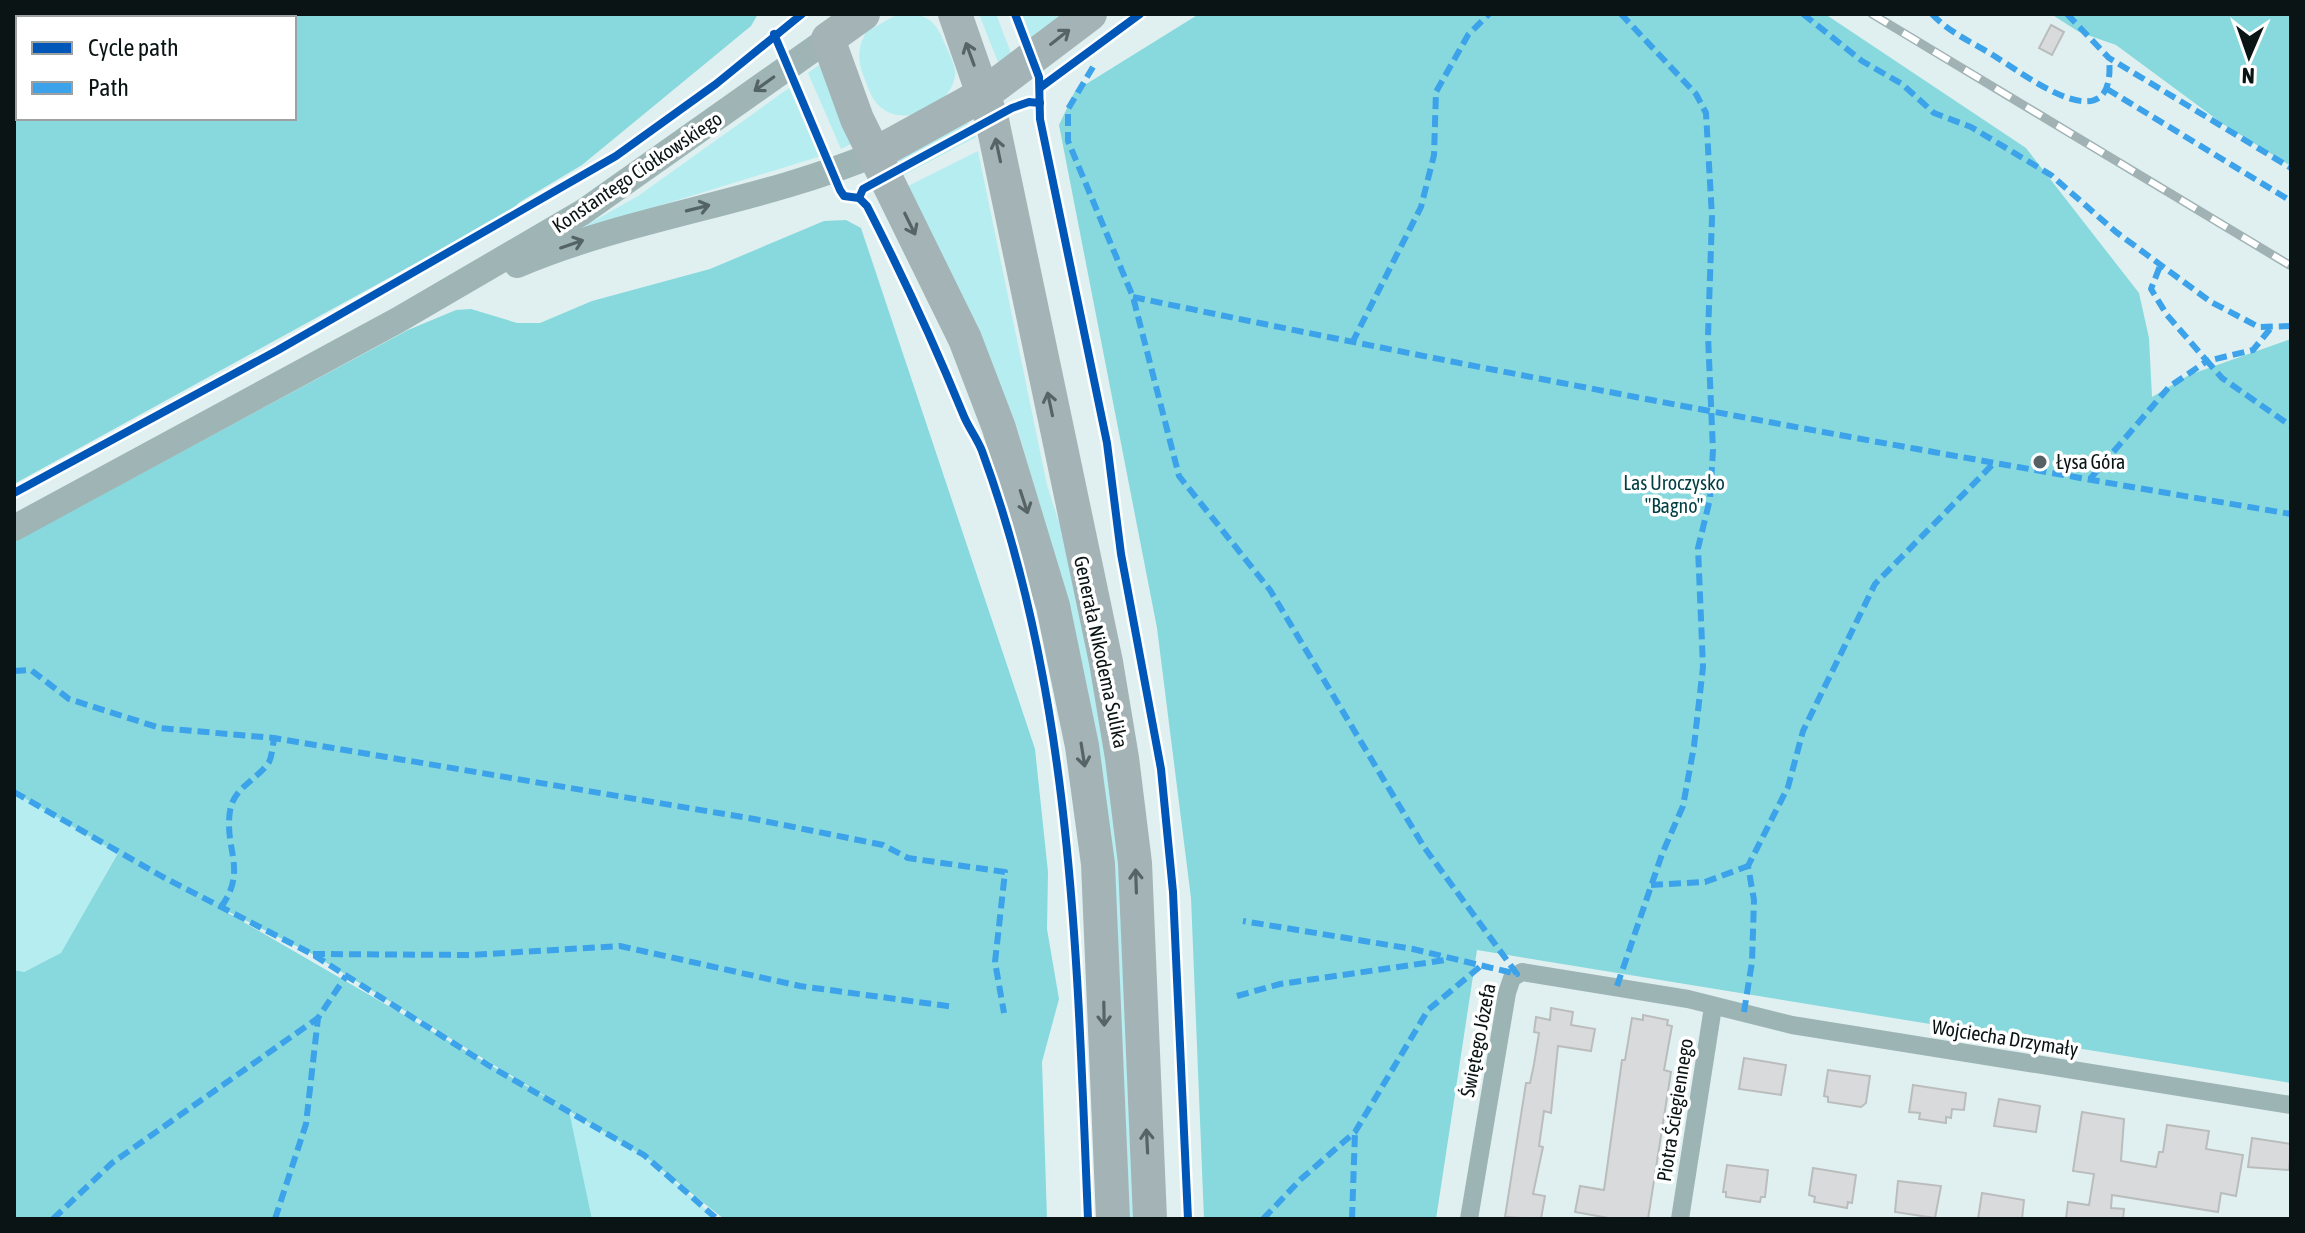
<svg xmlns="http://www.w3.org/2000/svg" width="2305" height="1233" viewBox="0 0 2305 1233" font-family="'Asap Condensed',sans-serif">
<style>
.green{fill:#b6edf0}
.forest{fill:#87d9dd;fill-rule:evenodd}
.building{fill:#d8dadb;stroke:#bbbdbd;stroke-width:2}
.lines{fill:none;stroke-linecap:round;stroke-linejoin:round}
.street{stroke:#9db4b5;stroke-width:18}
.secondary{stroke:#9fb4b5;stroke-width:26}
.highway{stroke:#a4b4b6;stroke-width:34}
.rail-casing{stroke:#a0b2b4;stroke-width:9}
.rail{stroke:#fff;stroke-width:6;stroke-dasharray:18;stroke-linecap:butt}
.quiet{stroke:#3ca2ea;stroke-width:6;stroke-dasharray:12 6;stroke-linecap:butt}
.cycleway-casing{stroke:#fff;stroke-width:13}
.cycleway{stroke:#0057b8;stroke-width:8}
.oneway{stroke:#576466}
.oneway2{stroke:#546465}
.poi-dot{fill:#556162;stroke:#fff;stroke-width:3}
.labels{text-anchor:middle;stroke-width:7;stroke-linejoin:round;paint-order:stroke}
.street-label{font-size:20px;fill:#0a1415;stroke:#fff}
.poi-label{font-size:20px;fill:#0a1415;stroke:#fff;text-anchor:start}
.park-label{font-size:20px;fill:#003e42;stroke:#fff}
</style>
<rect width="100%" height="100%" fill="#e0f0f0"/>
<g class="green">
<path d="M 898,14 C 925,14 934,17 944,42 C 948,51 954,62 955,71 C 958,105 889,141 869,90 C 860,67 854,55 866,32 Z"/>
<path d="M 979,14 L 996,14 L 1011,53 L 998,62 Z"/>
<path d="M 1021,14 L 1066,14 L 1031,40 Z"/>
<path d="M 822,63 L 855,142 L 841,149 L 808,73 Z"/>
<path d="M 789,88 L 821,156 L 574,232 L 638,196 Z"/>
<path d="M 967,123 L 973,126 L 896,167 L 894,162 Z"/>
<path d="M 975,134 L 976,137 L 900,177 L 899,174 Z"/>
<path d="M 978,151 L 1047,485 L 1072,563 L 1116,806 L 1139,1219 L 1127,1219 L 1104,806 L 1087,686 L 1068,602 L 1016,424 L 979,334 L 906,187 Z"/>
<path d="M 14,792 L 118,852 L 61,954 L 23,972 L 14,970 Z"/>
<path d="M 569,1112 L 647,1158 L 717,1219 L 592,1219 Z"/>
</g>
<g class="forest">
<path d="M 14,14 L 758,14 L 751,26 L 582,165 L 520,202 L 509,212 L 14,484 ZM 294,18 L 294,118 L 18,118 L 18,18 Z"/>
<path d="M 1199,14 L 1825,14 L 2026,148 L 2139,293 L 2149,338 L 2152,397 L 2189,375 L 2291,339 L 2291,1083 L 1477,950 L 1436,1219 L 1204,1219 L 1191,898 L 1157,628 L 1059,125 L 1075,91 Z"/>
<path d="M 2051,14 L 2291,14 L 2291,166 L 2223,124 L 2116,45 L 2079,32 Z"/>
<path d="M 846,220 L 861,228 L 1035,749 L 1048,872 L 1047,929 L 1059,999 L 1042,1062 L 1047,1219 L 724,1219 L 647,1158 L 569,1111 L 592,1219 L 14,1219 L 14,970 L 24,972 L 61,953 L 118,853 L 14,792 L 14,542 L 408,330 L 456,310 L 471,309 L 517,323 L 540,323 L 592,301 L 710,269 L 824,221 ZM 223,909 L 312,954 L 566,1109 L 223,910 Z"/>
</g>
<g class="building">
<path d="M 2051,25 L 2064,32 L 2052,55 L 2039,48 Z"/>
<path d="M 1551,1008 L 1573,1012 L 1571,1025 L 1595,1029 L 1591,1051 L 1558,1046 L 1551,1113 L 1544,1111 L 1539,1146 L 1543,1147 L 1533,1194 L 1545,1196 L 1541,1219 L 1505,1217 L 1526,1083 L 1530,1083 L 1534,1064 L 1539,1033 L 1534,1032 L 1536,1017 L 1550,1020 Z"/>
<path d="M 1643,1015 L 1668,1020 L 1667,1025 L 1672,1026 L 1664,1070 L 1671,1072 L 1648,1219 L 1614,1219 L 1575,1212 L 1580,1186 L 1604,1190 L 1622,1060 L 1625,1060 L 1632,1018 L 1643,1020 Z"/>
<path d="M 1744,1058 L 1786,1065 L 1781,1095 L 1739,1089 Z"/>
<path d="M 1828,1070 L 1870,1076 L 1866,1103 L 1861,1107 L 1828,1102 L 1828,1097 L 1824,1096 Z"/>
<path d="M 1913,1085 L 1966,1093 L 1964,1110 L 1952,1109 L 1951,1118 L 1946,1117 L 1946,1123 L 1919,1119 L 1920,1113 L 1909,1112 Z"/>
<path d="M 1999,1099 L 2040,1106 L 2036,1132 L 1994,1126 Z"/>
<path d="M 2082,1112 L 2124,1119 L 2121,1161 L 2156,1167 L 2159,1152 L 2163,1152 L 2167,1125 L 2209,1131 L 2206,1149 L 2243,1155 L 2236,1196 L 2221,1193 L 2218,1212 L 2112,1195 L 2111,1208 L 2124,1209 L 2123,1219 L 2066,1219 L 2068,1202 L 2089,1205 L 2094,1174 L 2073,1171 Z"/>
<path d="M 2252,1138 L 2291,1144 L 2289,1170 L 2248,1167 Z"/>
<path d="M 1727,1165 L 1768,1170 L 1765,1197 L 1761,1197 L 1760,1202 L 1726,1197 L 1726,1192 L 1723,1192 Z"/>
<path d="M 1813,1168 L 1856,1175 L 1852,1203 L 1848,1202 L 1847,1208 L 1814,1202 L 1815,1197 L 1809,1195 Z"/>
<path d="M 1898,1181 L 1941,1186 L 1935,1218 L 1895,1212 Z"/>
<path d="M 1982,1193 L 2024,1200 L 2022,1219 L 1978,1219 Z"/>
</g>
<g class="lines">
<g class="street">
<path d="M 1469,1219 L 1507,993 L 1512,978 L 1522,972 L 1688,999 L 1792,1025 L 2291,1105"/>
<path d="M 1680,1219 L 1713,1007"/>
</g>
<g class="secondary">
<path d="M 517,265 C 633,216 759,203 875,154"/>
<path d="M 14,528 L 398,320 L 583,212 L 828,39"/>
</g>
<g class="highway">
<path d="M 863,14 L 828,39 L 857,119 L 965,339 L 999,428 L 1053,606 L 1082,746 L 1098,864 L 1113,1219"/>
<path d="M 955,14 L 992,120 L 1106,662 L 1122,758 L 1135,863 L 1150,1219"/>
<path d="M 875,154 L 984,94 L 1090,14"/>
</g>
<defs>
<path id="rail" d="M 1872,14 L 2291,266"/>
</defs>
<use href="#rail" class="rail-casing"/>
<use href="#rail" class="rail"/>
<g class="quiet">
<path d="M 1803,14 L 1862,61 L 1902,84 L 1934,113 L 1971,127 L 2051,175 L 2116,232 L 2211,302 L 2259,327 L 2291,326"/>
<path d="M 1932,14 C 1949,33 1978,45 1999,59 C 2031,79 2117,144 2109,58"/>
<path d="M 2067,14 L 2109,58 L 2291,168"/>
<path d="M 1093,67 L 1068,109 L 1068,141 L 1133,297 L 1179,476 L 1270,590 L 1424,847 L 1517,974 L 1413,949 L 1243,921"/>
<path d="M 2107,89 L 2291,201"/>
<path d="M 1133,297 C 1517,377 1903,449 2291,514"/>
<path d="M 2270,329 L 2253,350 L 2207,361 L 2222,378 L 2291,426"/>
<path d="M 1352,343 L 1421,207 L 1434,155 L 1436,92 L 1468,35 L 1489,14"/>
<path d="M 2090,479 L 2169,387 L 2207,361 L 2167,315 L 2151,289 L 2160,266"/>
<path d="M 14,671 L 31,670 L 69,699 L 160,728 L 274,738 L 754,819 L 883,845 L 908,858 L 1005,872 L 995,962 L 1004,1013"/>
<path d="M 14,792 L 163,877 L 312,954 L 488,1065 L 644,1155 L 717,1219"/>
<path d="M 1651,885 L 1705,882 L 1748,866"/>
<path d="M 221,907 C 248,870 224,850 230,811 C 233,788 258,779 269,762 C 272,756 273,745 274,738"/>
<path d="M 313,954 L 471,955 L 620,946 L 800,986 L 955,1007"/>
<path d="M 1617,986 L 1662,854 L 1683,806 L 1694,746 L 1703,667 L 1698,548 L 1710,499 L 1713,450 L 1708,336 L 1712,217 L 1706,113 L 1696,94 L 1621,14"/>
<path d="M 1237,996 L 1280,984 L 1446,960"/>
<path d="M 1744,1012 L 1752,962 L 1754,900 L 1748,866 L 1788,787 L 1803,731 L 1875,584 L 1994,463"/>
<path d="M 53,1219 L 112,1163 L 318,1018"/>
<path d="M 275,1219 L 306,1124 L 318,1018 L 346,976"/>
<path d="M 1263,1219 L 1301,1179 L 1355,1132 L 1428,1010 L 1482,965"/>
<path d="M 1352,1219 L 1355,1132"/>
</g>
<defs>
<g id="cycleway">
<path d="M 1015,14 L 1039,77 L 1040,119 L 1107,443 L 1121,554 L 1161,769 L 1173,892 L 1188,1219"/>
<path d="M 774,34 L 840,190 L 844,196 L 859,198 L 867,206 C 902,274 934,343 963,414 C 968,427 977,438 982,451 C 1073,698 1077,960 1088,1219"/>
<path d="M 1041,87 L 1140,14"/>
<path d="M 859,198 L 863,189 L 1012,108 L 1029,102 L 1040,103"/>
<path d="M 14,493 L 278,350 L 616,156 L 716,84 L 802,14"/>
</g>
</defs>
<use href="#cycleway" class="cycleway-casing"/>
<use href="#cycleway" class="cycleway"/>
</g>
<defs><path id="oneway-shaft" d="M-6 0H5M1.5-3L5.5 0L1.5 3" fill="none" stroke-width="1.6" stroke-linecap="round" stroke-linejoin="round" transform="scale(2)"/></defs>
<g class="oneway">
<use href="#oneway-shaft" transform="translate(1060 37) rotate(-38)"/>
<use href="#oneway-shaft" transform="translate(970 54) rotate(-110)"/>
<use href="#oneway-shaft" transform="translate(998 150) rotate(-102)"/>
<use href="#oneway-shaft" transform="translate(910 224) rotate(64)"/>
<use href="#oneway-shaft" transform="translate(1050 404) rotate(-102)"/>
<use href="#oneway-shaft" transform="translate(1024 502) rotate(72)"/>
<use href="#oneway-shaft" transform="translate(1083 755) rotate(81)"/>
<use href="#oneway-shaft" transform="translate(1136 881) rotate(-92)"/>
<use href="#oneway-shaft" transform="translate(1104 1014) rotate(89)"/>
<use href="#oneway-shaft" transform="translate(1147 1141) rotate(-93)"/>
</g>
<g class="oneway2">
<use href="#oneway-shaft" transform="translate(764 84) rotate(144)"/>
<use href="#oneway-shaft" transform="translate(698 208) rotate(-14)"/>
<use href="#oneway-shaft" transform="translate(572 244) rotate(-19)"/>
</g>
<circle class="poi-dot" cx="2040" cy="462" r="8"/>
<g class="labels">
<g class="street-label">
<text transform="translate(637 172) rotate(-34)" y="7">Konstantego Ciołkowskiego</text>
<text transform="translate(1101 652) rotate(78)" y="7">Generała Nikodema Sulika</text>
<text transform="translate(2005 1038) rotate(9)" y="7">Wojciecha Drzymały</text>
<text transform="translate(1478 1040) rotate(-79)" y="7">Świętego Józefa</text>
<text transform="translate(1675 1110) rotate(-81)" y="7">Piotra Ściegiennego</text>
</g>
<g class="poi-label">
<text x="2056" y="469">Łysa Góra</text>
</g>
<g class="park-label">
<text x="1674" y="490">Las Uroczysko<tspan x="1674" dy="23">"Bagno"</tspan></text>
</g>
</g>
<rect width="2305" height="1233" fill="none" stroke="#0a1415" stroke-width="32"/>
<rect x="16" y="16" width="280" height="104" fill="#ffffff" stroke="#9da1a1" stroke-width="2"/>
<rect x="32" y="42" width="40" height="12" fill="#0057b8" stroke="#9da1a1" stroke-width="2"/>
<text x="88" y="56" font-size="24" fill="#0a1415">Cycle path</text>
<rect x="32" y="82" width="40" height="12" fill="#3ca2ea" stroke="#9da1a1" stroke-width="2"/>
<text x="88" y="96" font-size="24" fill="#0a1415">Path</text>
<g transform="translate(2249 56) rotate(182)" stroke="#ffffff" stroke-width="6" paint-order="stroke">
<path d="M0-6L14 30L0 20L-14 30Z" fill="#0a1415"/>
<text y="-12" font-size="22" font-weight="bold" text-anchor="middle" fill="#0a1415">N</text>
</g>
</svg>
